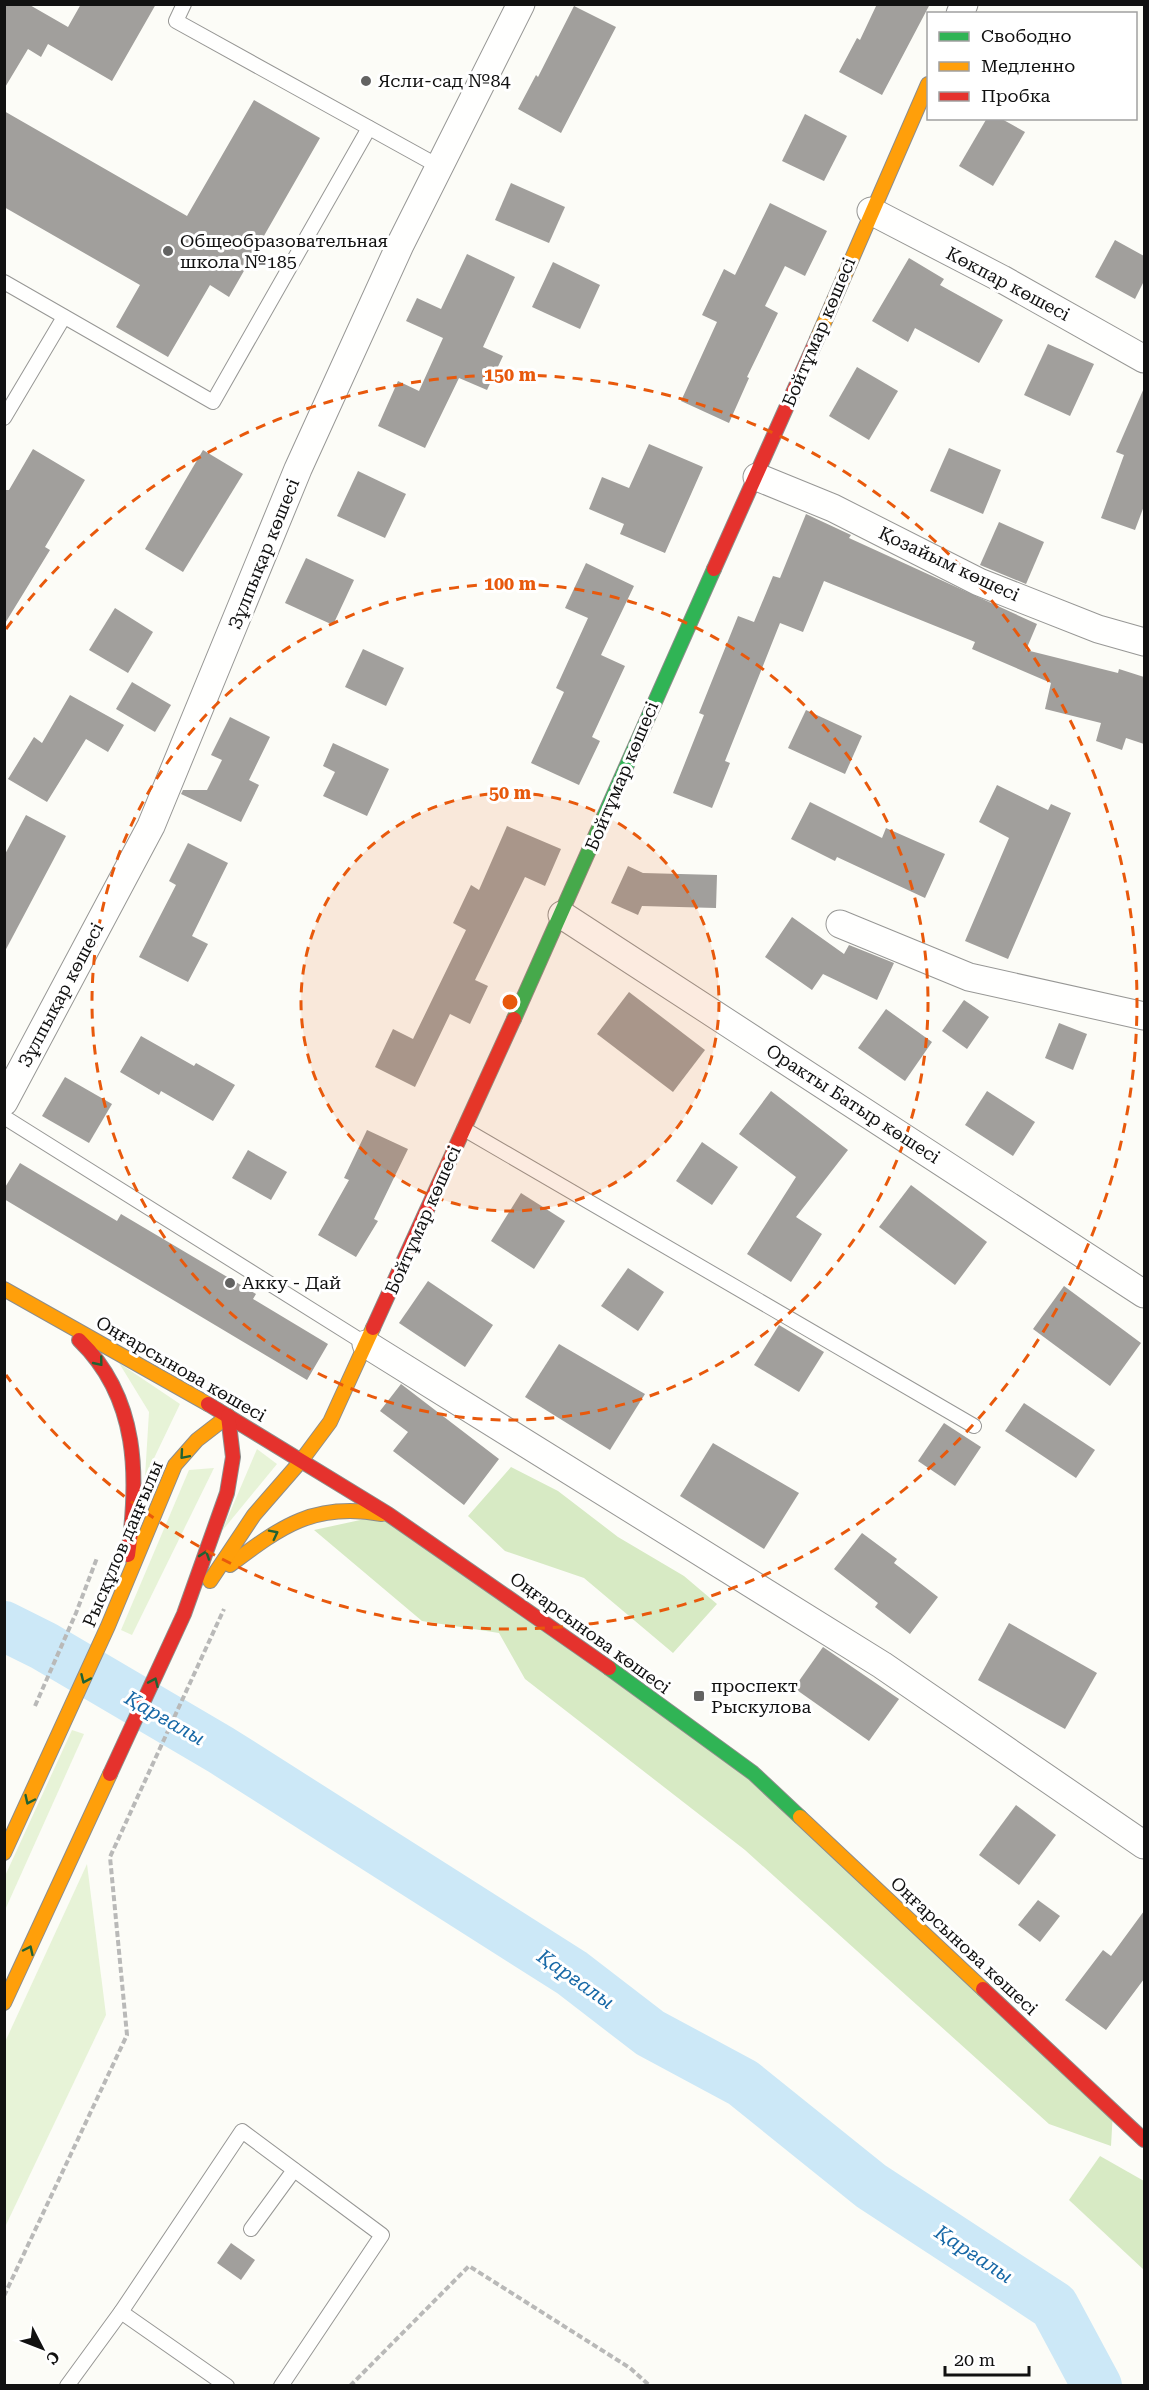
<svg xmlns="http://www.w3.org/2000/svg" width="1149" height="2390" viewBox="0 0 1149 2390" font-family="'Roboto Serif',serif">
<style>
.green{fill:#e7f3d7}
.forest{fill:#d7eac4}
.lines{fill:none;stroke-linecap:round;stroke-linejoin:round}
.river{stroke:#cce8f7;stroke-width:50}
.building{fill:#a19f9c}
.lane-casing{stroke:#979795;stroke-width:16}
.street-casing{stroke:#979795;stroke-width:29}
.fast-casing{stroke:#8d8d8b;stroke-width:16}
.slow-casing{stroke:#8d8d8b;stroke-width:16}
.jam-casing{stroke:#8d8d8b;stroke-width:16}
.path{stroke:#b9b9b8;stroke-width:4;stroke-dasharray:6 3;stroke-linecap:butt}
.lane{stroke:#fffffe;stroke-width:14}
.street{stroke:#fffffe;stroke-width:27}
.fast{stroke:#30b455;stroke-width:14}
.slow{stroke:#ff9f0a;stroke-width:14}
.jam{stroke:#e5322d;stroke-width:14}
.oneway{stroke:#206233}
.ring{fill:none;stroke:#e8590c;stroke-width:3;stroke-dasharray:10 8}
.poi-dot{fill:#636362;stroke:#fff;stroke-width:2}
.labels{text-anchor:middle;stroke-width:6;stroke-linejoin:round;paint-order:stroke}
.poi-label{font-size:18px;fill:#111;stroke:#fff;text-anchor:start}
.street-label{font-size:18px;fill:#111;stroke:#fff}
.water-label{font-size:20px;font-style:italic;fill:#1768a6;stroke:#fff}
.centre{fill:#e8590c;stroke:#fff;stroke-width:3}
.ring-label{font-size:18px;text-anchor:middle;font-weight:bold;fill:#e8590c;stroke:#fff;stroke-width:6;stroke-linejoin:round;paint-order:stroke}
</style>
<rect width="100%" height="100%" fill="#fcfcf7"/>
<g class="green">
<path d="M 119,1363 L 180,1404 L 145,1477 L 149,1412 Z"/>
<path d="M 257,1449 L 277,1464 L 222,1531 Z"/>
<path d="M 214,1468 L 132,1635 L 121,1630 L 189,1470 Z"/>
<path d="M 72,1730 L 84,1734 L 5,1910 L 5,1876 Z"/>
<path d="M 87,1864 L 106,2015 L 5,2227 L 5,2042 Z"/>
</g>
<g class="forest">
<path d="M 511,1467 L 558,1491 L 618,1537 L 684,1576 L 717,1604 L 673,1653 L 584,1578 L 505,1551 L 468,1516 Z"/>
<path d="M 388,1514 L 753,1773 L 1113,2111 L 1111,2146 L 1049,2124 L 745,1850 L 525,1679 L 499,1633 L 422,1621 L 314,1530 Z"/>
<path d="M 1100,2156 L 1144,2181 L 1144,2270 L 1069,2200 Z"/>
</g>
<g class="lines">
<path class="river" d="M 4,1626 L 44,1646 L 221,1750 L 572,1973 L 650,2033 L 743,2083 L 871,2186 L 1054,2306 L 1097,2386"/>
</g>
<g class="building">
<path d="M 4,4 L 28,4 L 68,27 L 81,4 L 156,4 L 112,81 L 48,44 L 41,57 L 28,49 L 4,89 Z"/>
<path d="M 877,4 L 930,4 L 882,95 L 839,72 L 857,38 L 860,40 Z"/>
<path d="M 574,6 L 616,27 L 561,133 L 518,109 L 536,75 L 538,77 Z"/>
<path d="M 254,100 L 320,138 L 229,297 L 210,285 L 168,357 L 116,327 L 140,285 L 4,207 L 4,111 L 187,216 Z"/>
<path d="M 805,114 L 847,136 L 824,181 L 782,161 Z"/>
<path d="M 987,118 L 1000,118 L 1025,132 L 993,186 L 959,166 Z"/>
<path d="M 511,183 L 565,207 L 549,243 L 495,220 Z"/>
<path d="M 770,203 L 827,231 L 805,276 L 785,266 L 765,306 L 778,313 L 747,377 L 749,378 L 729,423 L 681,401 L 717,322 L 702,315 L 724,269 L 735,275 Z"/>
<path d="M 1115,240 L 1144,256 L 1144,281 L 1135,299 L 1095,277 Z"/>
<path d="M 467,254 L 515,277 L 483,347 L 503,356 L 487,390 L 459,378 L 425,448 L 378,426 L 398,381 L 419,391 L 443,338 L 406,321 L 417,298 L 441,309 Z"/>
<path d="M 909,258 L 944,279 L 940,285 L 1003,320 L 979,363 L 915,328 L 908,342 L 872,321 Z"/>
<path d="M 553,262 L 600,285 L 580,329 L 532,307 Z"/>
<path d="M 1048,344 L 1094,364 L 1070,416 L 1024,395 Z"/>
<path d="M 857,367 L 898,391 L 869,440 L 829,416 Z"/>
<path d="M 1144,388 L 1144,506 L 1135,530 L 1101,518 L 1124,455 L 1116,452 Z"/>
<path d="M 649,444 L 703,467 L 665,553 L 620,534 L 624,524 L 589,509 L 602,477 L 629,488 Z"/>
<path d="M 949,448 L 1001,470 L 983,514 L 930,491 Z"/>
<path d="M 33,449 L 85,480 L 45,547 L 50,550 L 4,625 L 4,490 L 9,490 Z"/>
<path d="M 203,450 L 243,474 L 183,572 L 145,549 Z"/>
<path d="M 358,471 L 406,494 L 385,538 L 337,516 Z"/>
<path d="M 806,514 L 851,535 L 849,538 L 1037,624 L 1026,650 L 1118,673 L 1119,669 L 1144,677 L 1144,744 L 1126,738 L 1122,750 L 1096,741 L 1101,723 L 1045,709 L 1051,683 L 972,649 L 975,642 L 824,581 L 803,632 L 780,623 L 725,761 L 730,763 L 712,808 L 673,793 L 704,715 L 699,713 L 738,616 L 754,622 L 773,576 L 780,578 Z"/>
<path d="M 999,522 L 1044,542 L 1026,584 L 980,565 Z"/>
<path d="M 306,558 L 354,580 L 333,625 L 285,603 Z"/>
<path d="M 586,563 L 634,586 L 601,655 L 625,666 L 592,737 L 600,741 L 579,785 L 531,763 L 564,692 L 556,688 L 588,618 L 565,608 Z"/>
<path d="M 115,608 L 153,632 L 128,673 L 89,650 Z"/>
<path d="M 363,649 L 404,668 L 386,706 L 345,687 Z"/>
<path d="M 132,682 L 171,705 L 155,732 L 116,709 Z"/>
<path d="M 70,695 L 124,725 L 108,752 L 86,739 L 47,802 L 8,779 L 34,737 L 42,743 Z"/>
<path d="M 806,710 L 862,736 L 845,774 L 788,748 Z"/>
<path d="M 230,717 L 270,737 L 249,780 L 259,785 L 241,822 L 181,794 L 183,790 L 207,790 L 222,760 L 211,755 Z"/>
<path d="M 333,743 L 389,769 L 367,816 L 323,796 L 335,772 L 323,766 Z"/>
<path d="M 997,785 L 1048,810 L 1051,804 L 1071,813 L 1008,959 L 965,941 L 1009,838 L 979,822 Z"/>
<path d="M 810,802 L 882,838 L 886,828 L 945,854 L 925,898 L 837,857 L 835,861 L 791,839 Z"/>
<path d="M 26,815 L 66,836 L 4,953 L 4,856 Z"/>
<path d="M 507,826 L 561,849 L 545,886 L 525,877 L 475,980 L 488,986 L 470,1024 L 450,1014 L 415,1087 L 375,1067 L 393,1029 L 413,1039 L 466,930 L 453,923 L 471,885 L 479,890 Z"/>
<path d="M 188,843 L 228,863 L 192,936 L 208,944 L 188,982 L 139,957 L 176,885 L 169,881 Z"/>
<path d="M 628,866 L 643,873 L 717,875 L 716,908 L 642,906 L 638,915 L 611,903 Z"/>
<path d="M 792,917 L 844,954 L 849,945 L 894,963 L 877,1000 L 823,974 L 812,990 L 765,957 Z"/>
<path d="M 629,992 L 705,1050 L 673,1092 L 597,1034 Z"/>
<path d="M 964,1000 L 989,1017 L 967,1049 L 942,1031 Z"/>
<path d="M 886,1009 L 932,1042 L 905,1081 L 858,1048 Z"/>
<path d="M 1059,1023 L 1087,1034 L 1073,1070 L 1045,1058 Z"/>
<path d="M 141,1036 L 194,1066 L 196,1063 L 235,1085 L 213,1121 L 161,1091 L 159,1095 L 120,1072 Z"/>
<path d="M 65,1077 L 112,1104 L 89,1143 L 42,1116 Z"/>
<path d="M 771,1091 L 848,1150 L 796,1217 L 822,1234 L 791,1282 L 747,1254 L 796,1177 L 739,1134 Z"/>
<path d="M 987,1091 L 1035,1122 L 1013,1156 L 965,1125 Z"/>
<path d="M 367,1130 L 408,1149 L 374,1219 L 378,1221 L 356,1257 L 318,1235 L 349,1180 L 344,1178 Z"/>
<path d="M 702,1142 L 738,1167 L 712,1205 L 676,1181 Z"/>
<path d="M 248,1150 L 287,1172 L 271,1200 L 232,1178 Z"/>
<path d="M 20,1163 L 117,1221 L 121,1214 L 256,1294 L 253,1299 L 328,1344 L 307,1380 L 4,1199 L 4,1189 Z"/>
<path d="M 911,1185 L 987,1242 L 955,1285 L 879,1227 Z"/>
<path d="M 521,1193 L 565,1221 L 534,1269 L 491,1241 Z"/>
<path d="M 628,1268 L 664,1292 L 638,1331 L 601,1306 Z"/>
<path d="M 428,1281 L 493,1325 L 465,1367 L 399,1323 Z"/>
<path d="M 1064,1286 L 1141,1343 L 1110,1386 L 1033,1329 Z"/>
<path d="M 779,1325 L 824,1352 L 799,1392 L 754,1365 Z"/>
<path d="M 559,1344 L 645,1394 L 610,1450 L 525,1397 Z"/>
<path d="M 401,1384 L 499,1459 L 464,1505 L 393,1451 L 408,1432 L 380,1411 Z"/>
<path d="M 1024,1403 L 1095,1450 L 1076,1478 L 1005,1431 Z"/>
<path d="M 944,1423 L 981,1447 L 955,1486 L 918,1461 Z"/>
<path d="M 713,1443 L 799,1493 L 764,1549 L 680,1496 Z"/>
<path d="M 862,1533 L 897,1559 L 894,1563 L 938,1597 L 910,1634 L 875,1607 L 878,1603 L 834,1569 Z"/>
<path d="M 1009,1623 L 1097,1673 L 1065,1729 L 978,1680 Z"/>
<path d="M 823,1647 L 899,1699 L 869,1741 L 794,1688 Z"/>
<path d="M 1016,1805 L 1056,1835 L 1019,1885 L 979,1855 Z"/>
<path d="M 1038,1900 L 1060,1916 L 1040,1942 L 1018,1925 Z"/>
<path d="M 1144,1911 L 1144,1979 L 1106,2030 L 1065,2000 L 1103,1950 L 1111,1956 Z"/>
<path d="M 231,2243 L 255,2260 L 241,2280 L 217,2263 Z"/>
</g>
<g class="lines">
<defs>
<g id="lane">
<path d="M 184,4 L 176,21 L 440,167"/>
<path d="M 4,282 L 213,402 L 369,128"/>
<path d="M 4,418 L 64,317"/>
<path d="M 4,1117 L 366,1344"/>
<path d="M 464,1129 L 974,1426"/>
<path d="M 251,2229 L 294,2170"/>
<path d="M 121,2312 L 227,2386"/>
<path d="M 67,2386 L 121,2312 L 242,2131 L 382,2235 L 281,2386"/>
</g>
<g id="street">
<path d="M 960,14 L 964,4"/>
<path d="M 871,211 L 1002,279 L 1144,359"/>
<path d="M 757,477 L 833,508 L 979,582 L 1098,629 L 1144,642"/>
<path d="M 562,915 L 1144,1294"/>
<path d="M 840,924 L 969,977 L 1144,1016"/>
<path d="M 4,1102 L 151,826 L 298,469 L 400,245 L 521,4"/>
<path d="M 366,1344 L 882,1665 L 1144,1845"/>
</g>
<g id="fast">
<path d="M 514,1019 L 714,569"/>
<path d="M 609,1668 L 753,1773 L 800,1817"/>
</g>
<g id="slow">
<path d="M 817,339 L 928,84"/>
<path d="M 4,1289 L 208,1404"/>
<path d="M 230,1565 C 282,1526 314,1502 382,1514"/>
<path d="M 210,1581 L 254,1515 L 301,1461 L 330,1422 L 373,1328"/>
<path d="M 800,1817 L 983,1989"/>
<path d="M 4,1853 L 108,1626 L 175,1465 L 197,1440 L 228,1416"/>
<path d="M 4,2003 L 110,1774"/>
</g>
<g id="jam">
<path d="M 714,569 L 817,339"/>
<path d="M 373,1328 L 514,1019"/>
<path d="M 79,1340 C 139,1398 139,1477 128,1555"/>
<path d="M 208,1404 L 388,1514 L 609,1668"/>
<path d="M 110,1774 L 184,1614 L 227,1493 L 233,1457 L 228,1416"/>
<path d="M 983,1989 L 1144,2140"/>
</g>
</defs>
<use href="#lane" class="lane-casing"/>
<use href="#street" class="street-casing"/>
<use href="#fast" class="fast-casing"/>
<use href="#slow" class="slow-casing"/>
<use href="#jam" class="jam-casing"/>
<g class="path">
<path d="M 35,1706 L 76,1613 L 97,1558"/>
<path d="M 4,2296 L 127,2035 L 110,1857 L 224,1609"/>
<path d="M 350,2386 L 469,2266 L 630,2368 L 650,2386"/>
</g>
<use href="#lane" class="lane"/>
<use href="#street" class="street"/>
<use href="#fast" class="fast"/>
<use href="#slow" class="slow"/>
<use href="#jam" class="jam"/>
</g>
<defs><path id="oneway-chevron" d="M-2-3.5L2.5 0L-2 3.5" fill="none" stroke-width="1.6" stroke-linecap="round" stroke-linejoin="round" transform="scale(1.5)"/></defs>
<g class="oneway">
<use href="#oneway-chevron" transform="translate(99 1362) rotate(51)"/>
<use href="#oneway-chevron" transform="translate(184 1455) rotate(131)"/>
<use href="#oneway-chevron" transform="translate(274 1534) rotate(-27)"/>
<use href="#oneway-chevron" transform="translate(205 1555) rotate(-71)"/>
<use href="#oneway-chevron" transform="translate(85 1679) rotate(114)"/>
<use href="#oneway-chevron" transform="translate(154 1682) rotate(-66)"/>
<use href="#oneway-chevron" transform="translate(29 1800) rotate(115)"/>
<use href="#oneway-chevron" transform="translate(29 1950) rotate(-65)"/>
</g>
<circle cx="510" cy="1002" r="209" fill="#e8590c" fill-opacity=".12"/>
<g class="ring">
<circle cx="510" cy="1002" r="209"/>
<circle cx="510" cy="1002" r="418"/>
<path d="M6 629A627 627 0 1 1 6 1375"/>
</g>
<g class="poi-dot">
<circle cx="366" cy="81" r="6"/>
<circle cx="168" cy="251" r="6"/>
<circle cx="230" cy="1283" r="6"/>
<rect x="693" y="1690" width="12" height="12" rx="3"/>
</g>
<g class="labels">
<g class="poi-label">
<text x="378" y="87">Ясли-сад №84</text>
<text x="180" y="247">Общеобразовательная<tspan x="180" dy="21">школа №185</tspan></text>
<text x="242" y="1289">Акку - Дай</text>
<text x="711" y="1692">проспект<tspan x="711" dy="21">Рыскулова</tspan></text>
</g>
<g class="street-label">
<text transform="translate(1008 284) rotate(28)" y="6">Көкпар көшесі</text>
<text transform="translate(819 332) rotate(-67)" y="6">Бойтұмар көшесі</text>
<text transform="translate(264 554) rotate(-68)" y="6">Зұлпықар көшесі</text>
<text transform="translate(949 564) rotate(25)" y="6">Қозайым көшесі</text>
<text transform="translate(622 776) rotate(-67)" y="6">Бойтұмар көшесі</text>
<text transform="translate(61 995) rotate(-62)" y="6">Зұлпықар көшесі</text>
<text transform="translate(853 1104) rotate(33)" y="6">Оракты Батыр көшесі</text>
<text transform="translate(423 1220) rotate(-66)" y="6">Бойтұмар көшесі</text>
<text transform="translate(181 1369) rotate(30)" y="6">Оңғарсынова көшесі</text>
<text transform="translate(123 1544) rotate(-67)" y="6">Рысқұлов даңғылы</text>
<text transform="translate(590 1633) rotate(36)" y="6">Оңғарсынова көшесі</text>
<text transform="translate(964 1946) rotate(43)" y="6">Оңғарсынова көшесі</text>
</g>
<g class="water-label">
<text transform="translate(165 1718) rotate(30)" y="7">Қарғалы</text>
<text transform="translate(576 1979) rotate(35)" y="7">Қарғалы</text>
<text transform="translate(974 2254) rotate(33)" y="7">Қарғалы</text>
</g>
</g>
<circle cx="510" cy="1002" r="9" class="centre"/>
<g class="ring-label">
<text x="510" y="381">150 m</text>
<text x="510" y="590">100 m</text>
<text x="510" y="799">50 m</text>
</g>
<rect width="1149" height="2390" fill="none" stroke="#111111" stroke-width="12"/>
<rect x="927" y="12" width="210" height="108" fill="#ffffff" stroke="#a0a0a0" stroke-width="1.5"/>
<rect x="939" y="32" width="30" height="9" fill="#30b455" stroke="#a0a0a0" stroke-width="1.5"/>
<text x="981" y="42" font-size="18" fill="#111111">Свободно</text>
<rect x="939" y="62" width="30" height="9" fill="#ff9f0a" stroke="#a0a0a0" stroke-width="1.5"/>
<text x="981" y="72" font-size="18" fill="#111111">Медленно</text>
<rect x="939" y="92" width="30" height="9" fill="#e5322d" stroke="#a0a0a0" stroke-width="1.5"/>
<text x="981" y="102" font-size="18" fill="#111111">Пробка</text>
<g transform="translate(42 2348) rotate(132)" stroke="#ffffff" stroke-width="4.5" paint-order="stroke">
<path d="M0-4.5L10 22L0 15L-10 22Z" fill="#111111"/>
<text y="-9" font-size="16" font-weight="bold" text-anchor="middle" fill="#111111">С</text>
</g>
<path d="M945 2366v9h84v-9" fill="none" stroke="#111111" stroke-width="3"/>
<text x="954" y="2366" font-size="18" fill="#111111" stroke="#ffffff" stroke-width="4.5" paint-order="stroke">20 m</text>
</svg>
